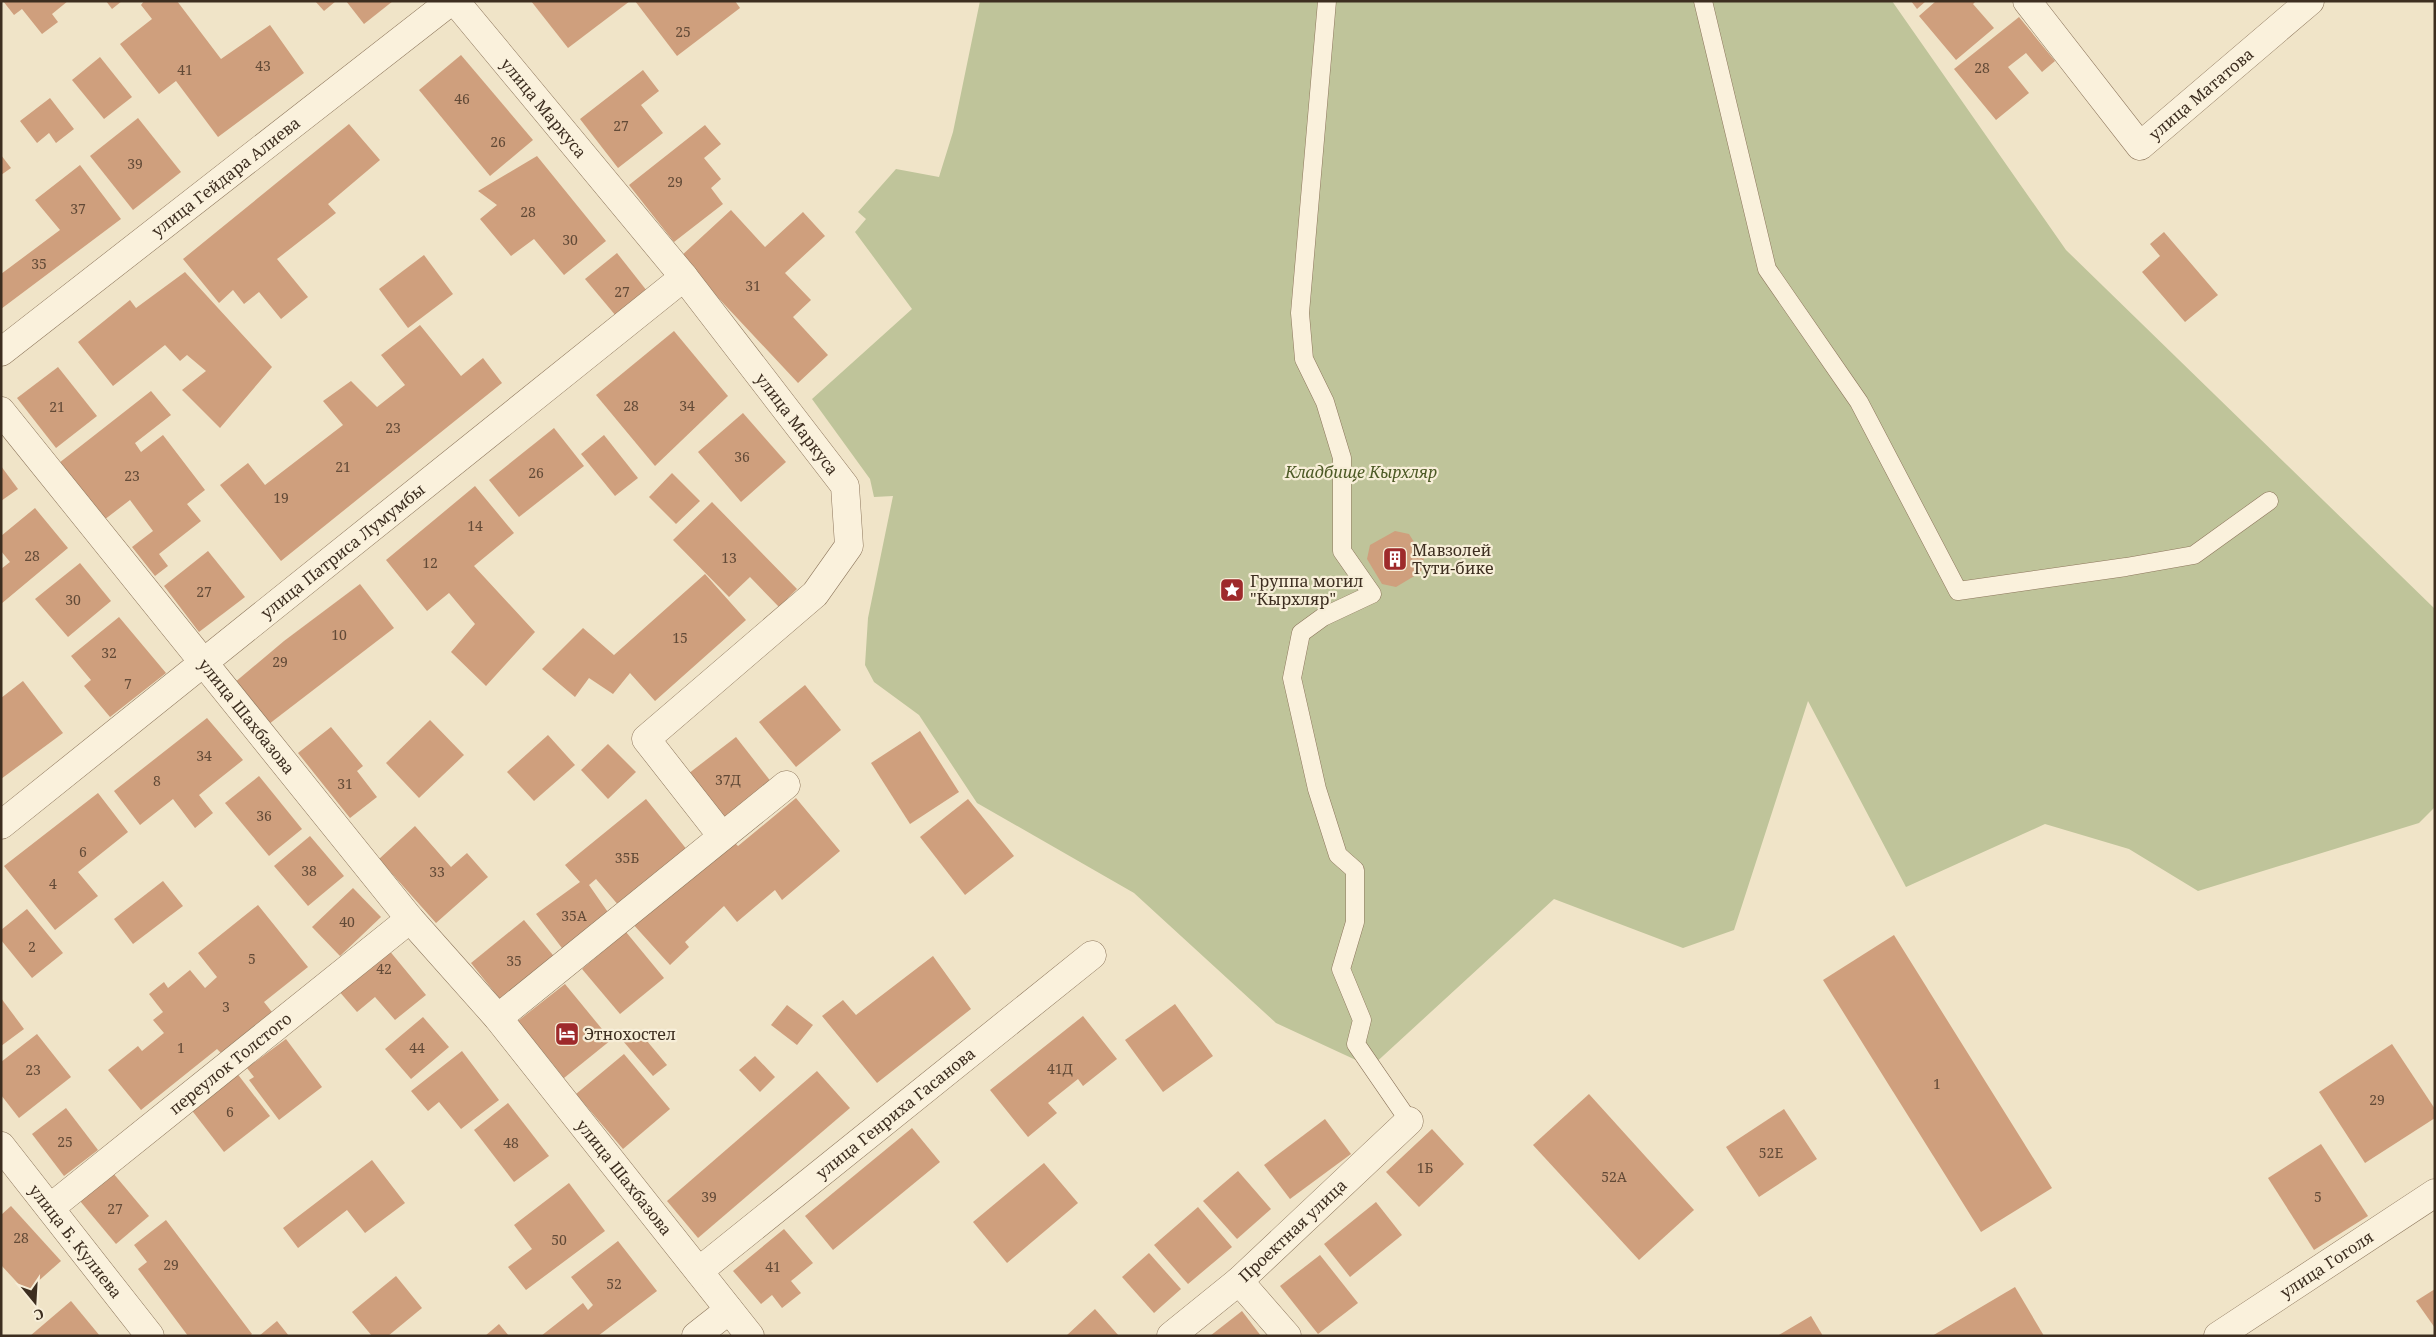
<svg xmlns="http://www.w3.org/2000/svg" width="2436" height="1337" viewBox="0 0 2436 1337" font-family="'Noto Serif',serif">
<style>
.cemetery{fill:#bfc49a}
.building{fill:#cf9f7d}
.lines{fill:none;stroke-linecap:round;stroke-linejoin:round}
.service-casing{stroke:#8d765c;stroke-width:19}
.minor-casing{stroke:#8d765c;stroke-width:29}
.service{stroke:#faf1dc;stroke-width:18}
.minor{stroke:#faf1dc;stroke-width:28}
.labels{text-anchor:middle;stroke-width:4.5;stroke-linejoin:round;paint-order:stroke}
.number-label{font-size:14px;fill:#624a37}
.street-label{font-size:16px;fill:#3d2e20;stroke:#f7eed8}
.park-label{font-size:16px;font-style:italic;fill:#4d5a26;stroke:#f7eed8}
.poi-label{font-size:16px;fill:#3d2e20;stroke:#f7eed8;text-anchor:start}
</style>
<rect width="100%" height="100%" fill="#f0e4c8"/>
<path class="cemetery" d="M 980,1 L 1892,1 L 2066,250 L 2435,609 L 2435,807 L 2419,823 L 2198,891 L 2129,849 L 2045,824 L 1906,887 L 1808,701 L 1734,930 L 1683,948 L 1554,899 L 1371,1067 L 1276,1023 L 1134,893 L 977,803 L 919,715 L 874,682 L 865,665 L 868,618 L 893,496 L 874,497 L 870,479 L 812,399 L 912,309 L 855,232 L 866,219 L 858,212 L 896,169 L 939,177 L 953,132 Z"/>
<g class="building">
<path d="M 3,1 L 68,1 L 52,14 L 58,22 L 42,34 L 22,9 L 14,15 Z"/>
<path d="M 106,1 L 122,1 L 112,9 Z"/>
<path d="M 144,1 L 177,1 L 221,59 L 270,25 L 304,73 L 218,137 L 176,81 L 159,94 L 120,44 L 152,19 L 141,5 Z"/>
<path d="M 315,1 L 336,1 L 324,11 Z"/>
<path d="M 346,1 L 393,1 L 364,24 Z"/>
<path d="M 531,1 L 630,1 L 568,48 Z"/>
<path d="M 635,1 L 735,1 L 740,8 L 677,56 Z"/>
<path d="M 1911,1 L 1926,1 L 1917,9 Z"/>
<path d="M 1936,1 L 1976,1 L 1973,4 L 1994,28 L 1956,60 L 1919,16 Z"/>
<path d="M 2019,17 L 2055,61 L 2042,72 L 2026,53 L 2008,67 L 2029,93 L 1996,120 L 1954,69 Z"/>
<path d="M 461,55 L 533,140 L 490,176 L 419,90 Z"/>
<path d="M 100,57 L 132,97 L 104,119 L 72,80 Z"/>
<path d="M 643,70 L 659,91 L 641,105 L 663,133 L 618,168 L 580,119 Z"/>
<path d="M 50,98 L 74,129 L 56,143 L 49,133 L 37,143 L 20,121 Z"/>
<path d="M 138,118 L 181,172 L 133,210 L 90,156 Z"/>
<path d="M 349,124 L 380,160 L 328,204 L 336,213 L 277,259 L 308,297 L 281,319 L 259,292 L 244,304 L 233,290 L 219,303 L 183,259 Z"/>
<path d="M 705,125 L 721,144 L 704,158 L 721,179 L 711,188 L 723,204 L 674,242 L 629,185 Z"/>
<path d="M 1,155 L 11,168 L 1,175 Z"/>
<path d="M 537,156 L 606,241 L 564,275 L 534,239 L 511,256 L 480,219 L 497,205 L 478,191 Z"/>
<path d="M 80,165 L 121,219 L 1,309 L 1,274 L 60,230 L 35,200 Z"/>
<path d="M 731,210 L 765,247 L 803,212 L 825,236 L 785,273 L 811,300 L 793,317 L 828,355 L 798,383 L 680,257 Z"/>
<path d="M 2164,232 L 2218,295 L 2185,322 L 2142,272 L 2160,256 L 2150,244 Z"/>
<path d="M 617,253 L 647,291 L 616,316 L 585,279 Z"/>
<path d="M 424,255 L 453,294 L 408,328 L 379,289 Z"/>
<path d="M 185,272 L 272,367 L 220,428 L 182,390 L 206,371 L 187,355 L 180,361 L 165,345 L 113,386 L 78,342 L 130,300 L 136,308 Z"/>
<path d="M 420,325 L 461,376 L 483,358 L 502,383 L 281,561 L 220,485 L 248,463 L 265,485 L 343,425 L 323,401 L 351,381 L 377,407 L 405,385 L 381,355 Z"/>
<path d="M 674,331 L 728,396 L 655,466 L 596,395 Z"/>
<path d="M 58,367 L 97,416 L 56,448 L 17,398 Z"/>
<path d="M 151,391 L 171,415 L 135,443 L 141,452 L 163,435 L 205,490 L 187,504 L 201,521 L 159,554 L 168,566 L 155,576 L 132,547 L 153,531 L 130,500 L 104,520 L 59,463 Z"/>
<path d="M 743,413 L 786,462 L 741,502 L 698,452 Z"/>
<path d="M 554,428 L 584,466 L 519,517 L 489,480 Z"/>
<path d="M 604,435 L 638,478 L 615,496 L 581,454 Z"/>
<path d="M 1,466 L 18,489 L 1,501 Z"/>
<path d="M 672,473 L 700,501 L 676,524 L 649,497 Z"/>
<path d="M 475,486 L 514,533 L 474,566 L 535,632 L 486,686 L 451,652 L 475,624 L 449,593 L 427,611 L 386,560 Z"/>
<path d="M 712,502 L 797,589 L 779,607 L 750,577 L 729,597 L 673,540 Z"/>
<path d="M 35,508 L 68,548 L 1,604 L 1,569 L 10,562 L 1,551 L 1,536 Z"/>
<path d="M 1395,531 L 1409,534 L 1424,558 L 1421,572 L 1396,587 L 1382,584 L 1367,559 L 1370,545 Z"/>
<path d="M 208,551 L 245,597 L 199,632 L 164,586 Z"/>
<path d="M 80,563 L 111,601 L 68,637 L 35,599 Z"/>
<path d="M 705,574 L 746,620 L 655,701 L 630,673 L 613,694 L 589,678 L 575,697 L 542,669 L 583,628 L 614,655 Z"/>
<path d="M 360,584 L 394,628 L 269,724 L 234,683 L 284,641 Z"/>
<path d="M 119,617 L 166,673 L 110,717 L 84,686 L 91,680 L 71,656 Z"/>
<path d="M 23,681 L 63,733 L 1,779 L 1,698 Z"/>
<path d="M 805,685 L 841,730 L 796,767 L 759,722 Z"/>
<path d="M 207,718 L 243,760 L 199,795 L 213,813 L 195,828 L 173,799 L 140,825 L 114,791 Z"/>
<path d="M 430,720 L 464,755 L 419,798 L 386,763 Z"/>
<path d="M 331,727 L 363,766 L 357,771 L 377,797 L 350,818 L 298,753 Z"/>
<path d="M 920,731 L 959,792 L 910,824 L 871,763 Z"/>
<path d="M 548,735 L 575,765 L 534,801 L 507,772 Z"/>
<path d="M 736,737 L 772,783 L 720,823 L 684,777 Z"/>
<path d="M 608,744 L 636,772 L 608,799 L 581,770 Z"/>
<path d="M 259,776 L 302,829 L 269,856 L 225,803 Z"/>
<path d="M 98,793 L 128,832 L 78,872 L 98,896 L 55,930 L 4,866 Z"/>
<path d="M 796,798 L 840,851 L 782,900 L 775,890 L 737,922 L 724,906 L 685,942 L 689,947 L 670,965 L 632,923 L 733,841 L 738,846 Z"/>
<path d="M 646,799 L 688,851 L 620,907 L 596,879 L 589,885 L 612,918 L 565,952 L 536,914 L 580,882 L 565,865 Z"/>
<path d="M 968,799 L 1014,856 L 965,895 L 920,837 Z"/>
<path d="M 415,826 L 451,867 L 467,853 L 488,877 L 436,923 L 379,859 Z"/>
<path d="M 310,836 L 344,876 L 308,906 L 274,866 Z"/>
<path d="M 163,881 L 183,906 L 133,944 L 114,919 Z"/>
<path d="M 353,888 L 381,917 L 340,956 L 312,927 Z"/>
<path d="M 258,905 L 308,967 L 264,1002 L 272,1012 L 221,1053 L 217,1049 L 141,1110 L 108,1070 L 138,1046 L 142,1051 L 164,1033 L 153,1020 L 163,1012 L 149,994 L 164,982 L 168,988 L 190,970 L 205,988 L 217,977 L 198,953 Z"/>
<path d="M 27,909 L 63,953 L 32,978 L 1,940 L 1,930 Z"/>
<path d="M 524,920 L 557,960 L 503,1003 L 471,963 Z"/>
<path d="M 626,932 L 664,978 L 620,1014 L 582,969 Z"/>
<path d="M 1894,935 L 2052,1188 L 1981,1232 L 1823,980 Z"/>
<path d="M 388,949 L 426,995 L 395,1020 L 375,997 L 357,1012 L 338,990 Z"/>
<path d="M 933,956 L 971,1009 L 877,1083 L 822,1016 L 843,1000 L 856,1015 Z"/>
<path d="M 565,984 L 611,1040 L 564,1078 L 518,1021 Z"/>
<path d="M 1,998 L 24,1029 L 1,1046 Z"/>
<path d="M 1175,1004 L 1213,1056 L 1163,1092 L 1125,1040 Z"/>
<path d="M 787,1005 L 813,1025 L 797,1045 L 771,1025 Z"/>
<path d="M 1083,1016 L 1117,1059 L 1083,1086 L 1078,1079 L 1048,1103 L 1057,1113 L 1028,1137 L 990,1090 Z"/>
<path d="M 423,1017 L 449,1047 L 411,1079 L 385,1049 Z"/>
<path d="M 637,1029 L 667,1065 L 653,1076 L 623,1041 Z"/>
<path d="M 37,1034 L 71,1077 L 19,1118 L 1,1095 L 1,1062 Z"/>
<path d="M 286,1039 L 322,1087 L 279,1120 L 249,1080 L 254,1077 L 247,1068 Z"/>
<path d="M 2392,1044 L 2435,1109 L 2435,1118 L 2365,1163 L 2319,1092 Z"/>
<path d="M 462,1051 L 499,1100 L 461,1129 L 439,1102 L 428,1111 L 411,1091 Z"/>
<path d="M 624,1054 L 670,1109 L 623,1149 L 576,1094 Z"/>
<path d="M 755,1056 L 775,1077 L 760,1092 L 739,1070 Z"/>
<path d="M 817,1071 L 850,1108 L 698,1238 L 667,1201 Z"/>
<path d="M 236,1072 L 270,1116 L 224,1152 L 190,1108 Z"/>
<path d="M 1589,1094 L 1694,1210 L 1639,1260 L 1533,1145 Z"/>
<path d="M 508,1103 L 549,1156 L 514,1182 L 474,1130 Z"/>
<path d="M 66,1108 L 98,1150 L 64,1176 L 32,1134 Z"/>
<path d="M 1784,1109 L 1817,1159 L 1759,1197 L 1726,1147 Z"/>
<path d="M 1325,1119 L 1351,1154 L 1290,1199 L 1264,1165 Z"/>
<path d="M 912,1128 L 940,1162 L 833,1250 L 805,1216 Z"/>
<path d="M 1432,1129 L 1464,1164 L 1419,1207 L 1386,1172 Z"/>
<path d="M 2321,1144 L 2368,1216 L 2314,1250 L 2268,1178 Z"/>
<path d="M 372,1160 L 405,1203 L 365,1233 L 347,1210 L 298,1248 L 283,1228 Z"/>
<path d="M 1044,1163 L 1078,1203 L 1007,1263 L 973,1222 Z"/>
<path d="M 1238,1171 L 1271,1209 L 1237,1239 L 1203,1201 Z"/>
<path d="M 113,1173 L 149,1216 L 116,1244 L 80,1201 Z"/>
<path d="M 569,1183 L 605,1231 L 526,1290 L 508,1267 L 532,1249 L 514,1225 Z"/>
<path d="M 1376,1202 L 1402,1235 L 1350,1277 L 1324,1244 Z"/>
<path d="M 11,1206 L 61,1261 L 26,1292 L 1,1265 L 1,1215 Z"/>
<path d="M 1198,1207 L 1232,1247 L 1188,1284 L 1154,1245 Z"/>
<path d="M 166,1220 L 252,1334 L 250,1336 L 188,1336 L 138,1269 L 147,1262 L 134,1245 Z"/>
<path d="M 784,1229 L 813,1263 L 791,1281 L 801,1293 L 782,1308 L 772,1295 L 761,1304 L 733,1271 Z"/>
<path d="M 618,1241 L 657,1291 L 598,1336 L 541,1336 L 583,1303 L 588,1310 L 593,1305 L 571,1277 Z"/>
<path d="M 1149,1253 L 1181,1289 L 1154,1313 L 1122,1277 Z"/>
<path d="M 1320,1255 L 1358,1303 L 1318,1334 L 1280,1286 Z"/>
<path d="M 396,1276 L 422,1308 L 388,1336 L 372,1336 L 352,1312 Z"/>
<path d="M 2015,1287 L 2044,1336 L 1932,1336 Z"/>
<path d="M 2435,1289 L 2435,1328 L 2416,1301 Z"/>
<path d="M 71,1301 L 100,1336 L 30,1336 Z"/>
<path d="M 1095,1309 L 1119,1336 L 1066,1336 Z"/>
<path d="M 1242,1311 L 1261,1336 L 1210,1336 Z"/>
<path d="M 1811,1316 L 1823,1336 L 1777,1336 Z"/>
<path d="M 277,1321 L 289,1336 L 259,1336 Z"/>
<path d="M 499,1324 L 509,1336 L 485,1336 Z"/>
</g>
<g class="lines">
<defs>
<g id="service">
<path d="M 1327,1 L 1300,313 L 1304,359 L 1325,402 L 1342,458 L 1342,551 L 1372,594 L 1323,617 L 1301,633 L 1292,678 L 1317,789 L 1338,855 L 1355,870 L 1355,922 L 1341,969 L 1362,1020 L 1356,1044 L 1409,1121"/>
<path d="M 1703,1 L 1767,269 L 1859,402 L 1958,591 L 2126,567 L 2194,555 L 2269,501"/>
</g>
<g id="minor">
<path id="s1" d="M 455,1 L 684,277 L 845,486 L 849,546 L 815,594 L 646,739 L 722,836"/>
<path id="s2" d="M 2027,1 L 2140,146 L 2310,1"/>
<path id="s3" d="M 1,352 L 451,1"/>
<path id="s4" d="M 1,411 L 410,919 L 498,1018 L 750,1336"/>
<path id="s5" d="M 1,825 L 684,277"/>
<path d="M 498,1018 L 786,785"/>
<path id="s6" d="M 1,1146 L 150,1336"/>
<path id="s7" d="M 50,1208 L 410,919"/>
<path id="s8" d="M 699,1271 L 1092,955"/>
<path d="M 1239,1281 L 1287,1336"/>
<path d="M 696,1336 L 729,1310"/>
<path id="s9" d="M 1171,1336 L 1239,1281 L 1409,1121"/>
<path id="s10" d="M 2218,1336 L 2435,1193"/>
</g>
</defs>
<use href="#service" class="service-casing"/>
<use href="#minor" class="minor-casing"/>
<use href="#service" class="service"/>
<use href="#minor" class="minor"/>
</g>
<defs>
<symbol id="building-square" viewBox="-11 -11 22 22"><rect x="-9" y="-9" width="18" height="18" rx="4" fill="#9e2a2b" stroke="#f7eed8"/><path d="M-4-6H4V6H1V3H-1V6H-4ZM-2.5-4.3h1.7v1.8h-1.7ZM.8-4.3h1.7v1.8H.8ZM-2.5-1h1.7V.8h-1.7ZM.8-1h1.7V.8H.8Z" fill="#fff"/></symbol>
<symbol id="sight-square" viewBox="-11 -11 22 22"><rect x="-9" y="-9" width="18" height="18" rx="4" fill="#9e2a2b" stroke="#f7eed8"/><path d="M0-6L1.8-2.2L6-1.7L2.9 1.2L3.7 5.4L0 3.3L-3.7 5.4L-2.9 1.2L-6-1.7L-1.8-2.2Z" fill="#fff"/></symbol>
<symbol id="hotel-square" viewBox="-11 -11 22 22"><rect x="-9" y="-9" width="18" height="18" rx="4" fill="#9e2a2b" stroke="#f7eed8"/><path d="M-6-4.5h1.5V1H6V5H4.5V3h-9V5H-6ZM-4 0a1.8 1.8 0 1 1 3.6 0ZM.5 0V-2.5h3Q6-2.5 6 0Z" fill="#fff"/></symbol>
</defs>
<g fill-rule="evenodd">
<use href="#building-square" x="1381" y="545" width="28" height="28"/>
<use href="#sight-square" x="1218" y="576" width="28" height="28"/>
<use href="#hotel-square" x="553" y="1020" width="28" height="28"/>
</g>
<g class="labels">
<g class="number-label">
<text x="683" y="37">25</text>
<text x="263" y="71">43</text>
<text x="1982" y="73">28</text>
<text x="185" y="75">41</text>
<text x="462" y="104">46</text>
<text x="621" y="131">27</text>
<text x="498" y="147">26</text>
<text x="135" y="169">39</text>
<text x="675" y="187">29</text>
<text x="78" y="214">37</text>
<text x="528" y="217">28</text>
<text x="570" y="245">30</text>
<text x="39" y="269">35</text>
<text x="753" y="291">31</text>
<text x="622" y="297">27</text>
<text x="631" y="411">28</text>
<text x="687" y="411">34</text>
<text x="57" y="412">21</text>
<text x="393" y="433">23</text>
<text x="742" y="462">36</text>
<text x="343" y="472">21</text>
<text x="536" y="478">26</text>
<text x="132" y="481">23</text>
<text x="281" y="503">19</text>
<text x="475" y="531">14</text>
<text x="32" y="561">28</text>
<text x="729" y="563">13</text>
<text x="430" y="568">12</text>
<text x="204" y="597">27</text>
<text x="73" y="605">30</text>
<text x="339" y="640">10</text>
<text x="680" y="643">15</text>
<text x="109" y="658">32</text>
<text x="280" y="667">29</text>
<text x="128" y="689">7</text>
<text x="204" y="761">34</text>
<text x="728" y="785">37Д</text>
<text x="157" y="786">8</text>
<text x="345" y="789">31</text>
<text x="264" y="821">36</text>
<text x="83" y="857">6</text>
<text x="627" y="863">35Б</text>
<text x="309" y="876">38</text>
<text x="437" y="877">33</text>
<text x="53" y="889">4</text>
<text x="574" y="921">35А</text>
<text x="347" y="927">40</text>
<text x="32" y="952">2</text>
<text x="252" y="964">5</text>
<text x="514" y="966">35</text>
<text x="384" y="974">42</text>
<text x="226" y="1012">3</text>
<text x="181" y="1053">1</text>
<text x="417" y="1053">44</text>
<text x="1060" y="1074">41Д</text>
<text x="33" y="1075">23</text>
<text x="1937" y="1089">1</text>
<text x="2377" y="1105">29</text>
<text x="230" y="1117">6</text>
<text x="65" y="1147">25</text>
<text x="511" y="1148">48</text>
<text x="1771" y="1158">52Е</text>
<text x="1425" y="1173">1Б</text>
<text x="1614" y="1182">52А</text>
<text x="709" y="1202">39</text>
<text x="2318" y="1202">5</text>
<text x="115" y="1214">27</text>
<text x="21" y="1243">28</text>
<text x="559" y="1245">50</text>
<text x="171" y="1270">29</text>
<text x="773" y="1272">41</text>
<text x="614" y="1289">52</text>
</g>
<g class="street-label">
<text dy="6" stroke="none"><textPath href="#s2" startOffset="264">улица Мататова</textPath></text>
<text dy="6" stroke="none"><textPath href="#s1" startOffset="139">улица Маркуса</textPath></text>
<text dy="6" stroke="none"><textPath href="#s3" startOffset="285">улица Гейдара Алиева</textPath></text>
<text dy="6" stroke="none"><textPath href="#s1" startOffset="544">улица Маркуса</textPath></text>
<text dy="6" stroke="none"><textPath href="#s5" startOffset="438">улица Патриса Лумумбы</textPath></text>
<text dy="6" stroke="none"><textPath href="#s4" startOffset="392">улица Шахбазова</textPath></text>
<text dy="6" stroke="none"><textPath href="#s7" startOffset="231">переулок Толстого</textPath></text>
<text dy="6" stroke="none"><textPath href="#s8" startOffset="252">улица Генриха Гасанова</textPath></text>
<text dy="6" stroke="none"><textPath href="#s4" startOffset="988">улица Шахбазова</textPath></text>
<text dy="6" stroke="none"><textPath href="#s9" startOffset="161">Проектная улица</textPath></text>
<text dy="6" stroke="none"><textPath href="#s6" startOffset="121">улица Б. Кулиева</textPath></text>
<text dy="6" stroke="none"><textPath href="#s10" startOffset="130">улица Гоголя</textPath></text>
</g>
<g class="park-label">
<text x="1361" y="478">Кладбище Кырхляр</text>
</g>
<g class="poi-label">
<text x="1412" y="556">Мавзолей<tspan x="1412" dy="18">Тути-бике</tspan></text>
<text x="1250" y="587">Группа могил<tspan x="1250" dy="18">"Кырхляр"</tspan></text>
<text x="584" y="1040">Этнохостел</text>
</g>
</g>
<rect width="2436" height="1337" fill="none" stroke="#3d2e20" stroke-width="5"/>
<g transform="translate(35 1302) rotate(162)" stroke="#f7eed8" stroke-width="4" paint-order="stroke">
<path d="M0-4L9 19L0 12L-9 19Z" fill="#3d2e20"/>
<text y="-8" font-size="14" font-weight="bold" text-anchor="middle" fill="#3d2e20">С</text>
</g>
</svg>
